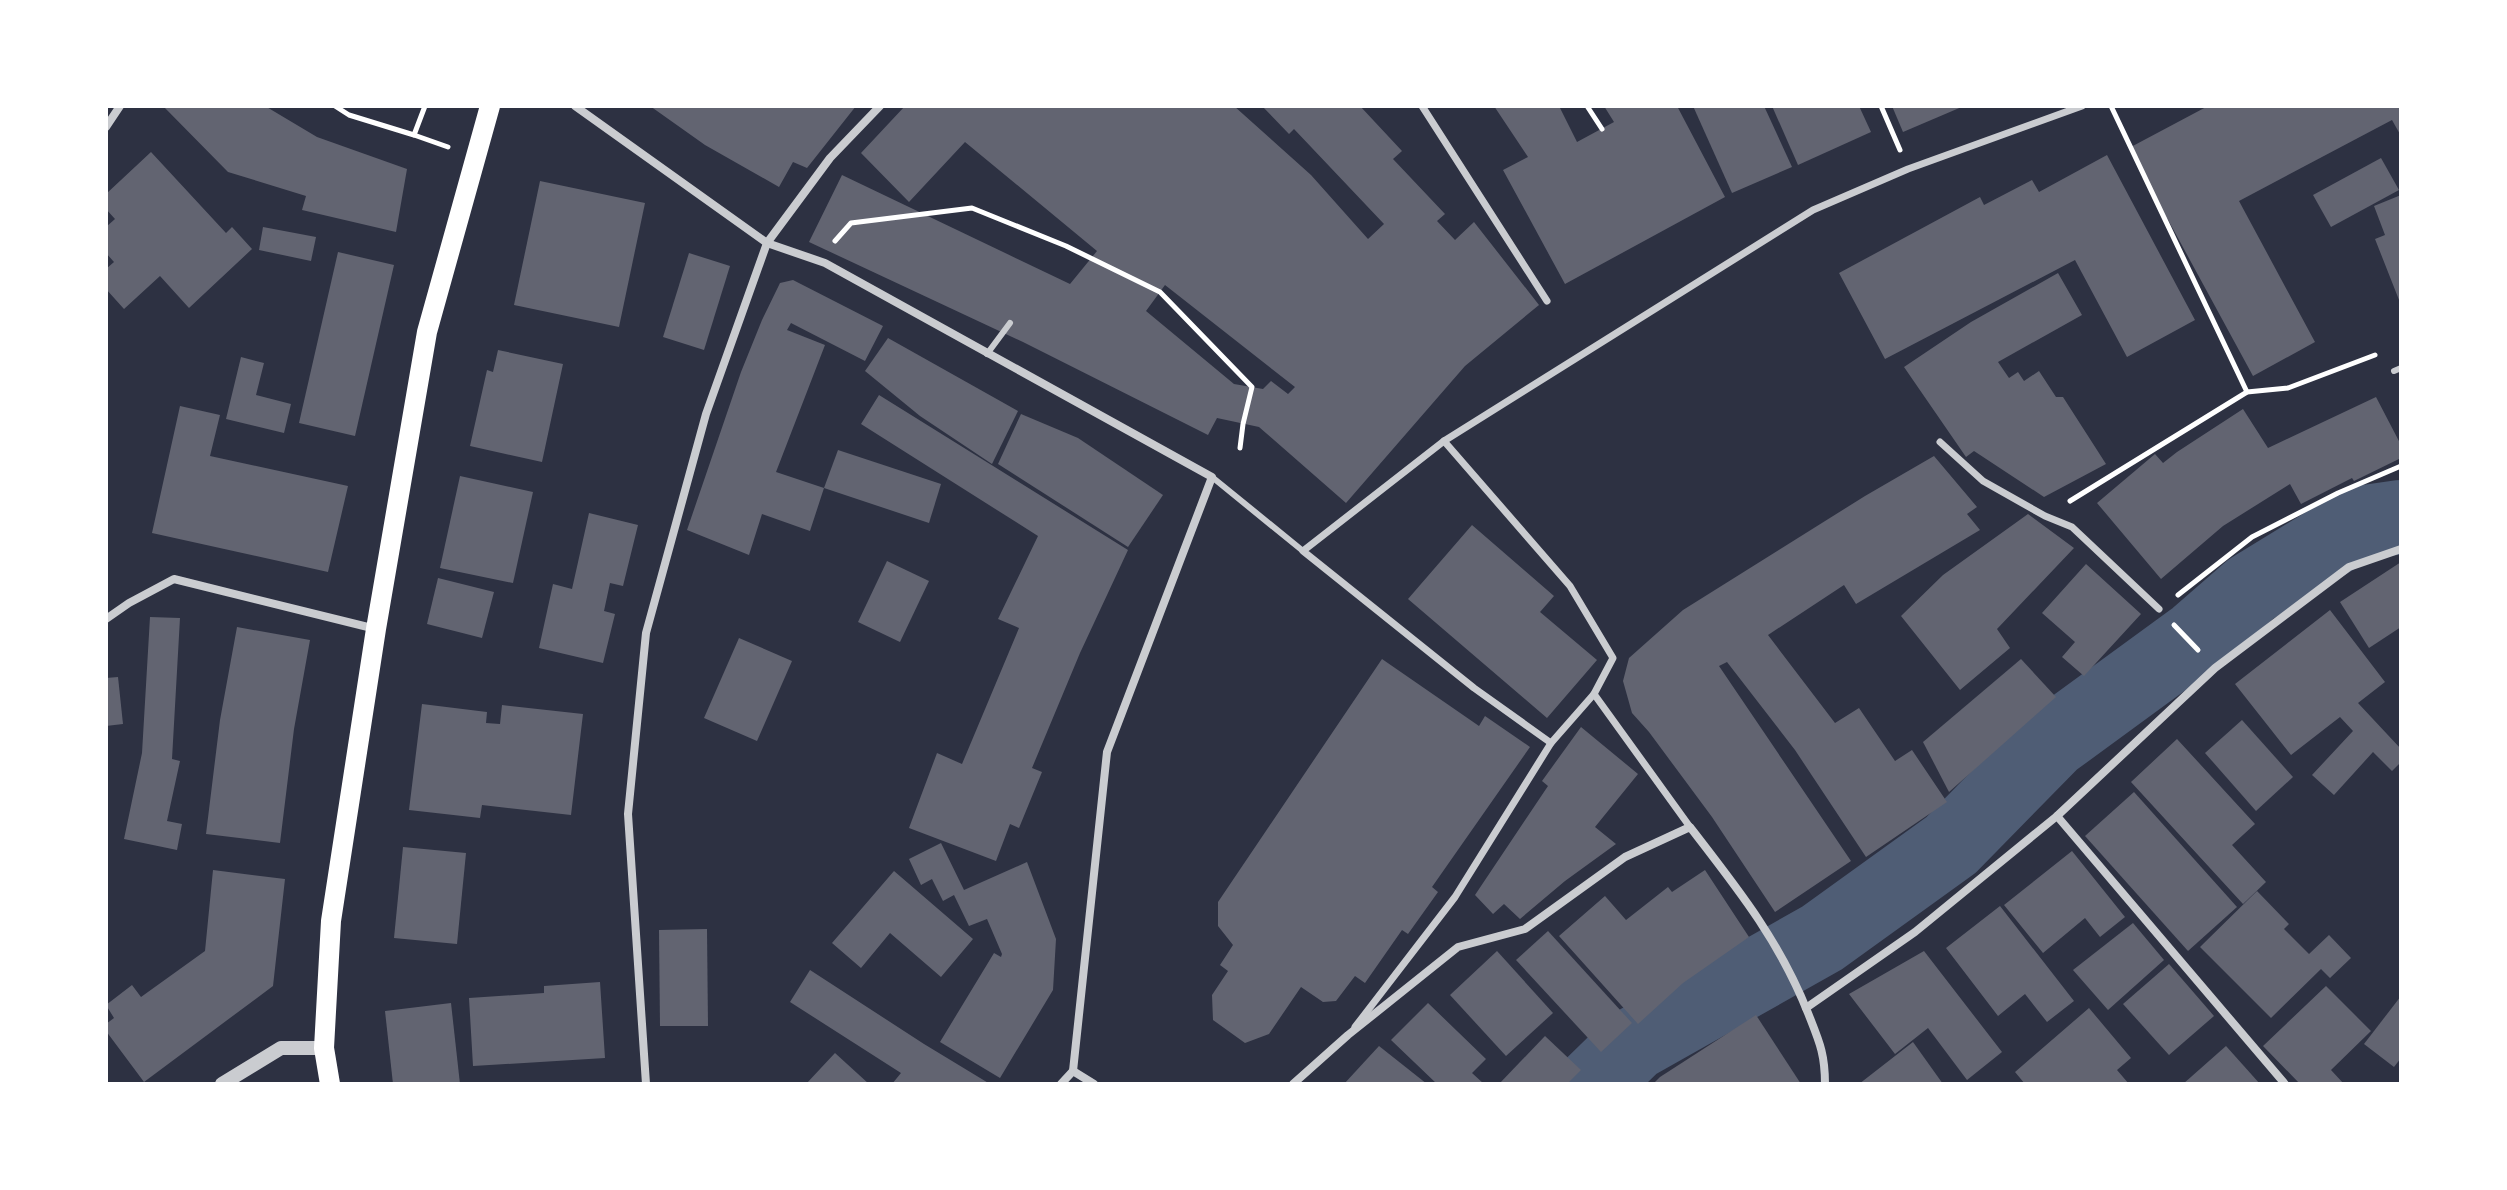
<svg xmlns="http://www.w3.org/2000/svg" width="2507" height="1190" viewBox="0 0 2507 1190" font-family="'Source Sans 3',sans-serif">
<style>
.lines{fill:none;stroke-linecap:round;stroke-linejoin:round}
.river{stroke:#4f5d75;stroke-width:74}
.building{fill:#626471;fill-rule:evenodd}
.path{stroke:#fff;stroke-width:5}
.service{stroke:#caccd0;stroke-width:6}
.pedestrian{stroke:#caccd0;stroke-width:7}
.minor{stroke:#caccd0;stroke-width:8}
.tertiary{stroke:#caccd0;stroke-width:14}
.primary{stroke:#fff;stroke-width:20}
</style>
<rect width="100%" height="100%" fill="#2d3142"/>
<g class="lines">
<path class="river" d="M 1593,1084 L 1634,1044 L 1822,938 L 1951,845 L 2052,742 L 2197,636 L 2251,589 L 2359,523 L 2401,517"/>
</g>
<g class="building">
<path d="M 163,106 L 265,106 L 317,137 L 407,169 L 396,232 L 302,210 L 306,196 L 228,172 Z"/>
<path d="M 650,106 L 856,106 L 807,168 L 793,162 L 779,187 L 705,145 Z"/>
<path d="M 905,106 L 1234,106 L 1311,175 L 1368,239 L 1384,224 L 1294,129 L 1289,134 L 1262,106 L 1360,106 L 1402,151 L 1393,159 L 1445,214 L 1437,221 L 1455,240 L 1474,222 L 1539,305 L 1465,366 L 1346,503 L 1259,427 L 1217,418 L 1208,435 L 1023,342 L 809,242 L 842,175 L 1070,284 L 1097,251 L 965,142 L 909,202 L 861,153 ZM 1165,285 L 1295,387 L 1288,394 L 1271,381 L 1263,389 L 1234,384 L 1146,311 Z"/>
<path d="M 1494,106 L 1559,106 L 1577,142 L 1614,122 L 1604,106 L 1677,106 L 1725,197 L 1565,284 L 1503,170 L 1528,157 Z"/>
<path d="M 1693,106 L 1764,106 L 1792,167 L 1732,193 Z"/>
<path d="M 1772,106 L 1859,106 L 1871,132 L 1798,165 Z"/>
<path d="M 1892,106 L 1964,106 L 1903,132 Z"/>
<path d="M 2208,106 L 2401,106 L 2401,136 L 2392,120 L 2239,201 L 2315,342 L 2253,376 L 2129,148 Z"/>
<path d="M 151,152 L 226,233 L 232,227 L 252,249 L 189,308 L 160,276 L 124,309 L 106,289 L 106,269 L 114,262 L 106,253 L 106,227 L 115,219 L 106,209 L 106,194 Z"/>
<path d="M 2107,155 L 2195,320 L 2127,357 L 2075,260 L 1885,359 L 1839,273 L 1980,197 L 1984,205 L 2032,180 L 2039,192 Z"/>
<path d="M 2381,158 L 2399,190 L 2331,227 L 2313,195 Z"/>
<path d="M 540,181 L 645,203 L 619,327 L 514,305 Z"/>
<path d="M 2401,195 L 2401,305 L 2375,239 L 2385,235 L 2374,206 Z"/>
<path d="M 263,227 L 316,237 L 311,261 L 259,250 Z"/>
<path d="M 338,252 L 394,265 L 355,436 L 299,423 Z"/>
<path d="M 689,253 L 730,266 L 704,350 L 663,337 Z"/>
<path d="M 2058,273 L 2082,315 L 1998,362 L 2009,378 L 2018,372 L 2024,381 L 2039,371 L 2056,397 L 2063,397 L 2106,464 L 2044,497 L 1974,451 L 1966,457 L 1904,367 L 1971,322 Z"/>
<path d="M 793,280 L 883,326 L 865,361 L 791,323 L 787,330 L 825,345 L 776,472 L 824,488 L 810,531 L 762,514 L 749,555 L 687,530 L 741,372 L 762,320 L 780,283 Z"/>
<path d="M 888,338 L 1018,411 L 992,464 L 920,416 L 865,371 Z"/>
<path d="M 498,350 L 563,364 L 542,462 L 470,446 L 487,370 L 493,372 Z"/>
<path d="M 241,357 L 264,363 L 256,395 L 291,404 L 284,433 L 226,419 Z"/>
<path d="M 879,395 L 1128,550 L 1080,653 L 1032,768 L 1042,772 L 1019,828 L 1010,824 L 996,861 L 909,828 L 937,753 L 962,764 L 1019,628 L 998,619 L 1038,536 L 861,424 Z"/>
<path d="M 2376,397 L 2401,445 L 2401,458 L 2354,481 L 2352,478 L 2301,504 L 2290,484 L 2223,526 L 2161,579 L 2097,503 L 2155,454 L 2163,463 L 2177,452 L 2243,409 L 2268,448 Z"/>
<path d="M 180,406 L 220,415 L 210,456 L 348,486 L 328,572 L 152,533 Z"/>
<path d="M 1021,414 L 1078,438 L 1163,495 L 1128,547 L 998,464 Z"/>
<path d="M 838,450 L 941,484 L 929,523 L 824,488 Z"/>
<path d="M 1934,456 L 1977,507 L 1967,514 L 1980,530 L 1856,604 L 1844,585 L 1768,635 L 1835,723 L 1859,708 L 1895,761 L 1912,750 L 1947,802 L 1866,857 L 1795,750 L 1727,662 L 1719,666 L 1851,861 L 1775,912 L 1712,817 L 1649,732 L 1632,713 L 1623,681 L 1629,658 L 1683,610 L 1865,496 Z"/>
<path d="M 460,476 L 533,492 L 513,583 L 440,568 Z"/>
<path d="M 589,513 L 638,525 L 623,586 L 610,583 L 604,611 L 615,614 L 603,663 L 539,648 L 553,584 L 572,589 Z"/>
<path d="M 2028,514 L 2074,548 L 1997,629 L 2010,648 L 1960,690 L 1901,616 L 1943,575 Z"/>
<path d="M 1472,525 L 1554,596 L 1540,612 L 1597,660 L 1547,718 L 1408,599 Z"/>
<path d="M 887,561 L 929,581 L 900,642 L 858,622 Z"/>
<path d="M 2401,562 L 2401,627 L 2369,648 L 2340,602 Z"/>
<path d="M 2086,564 L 2141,614 L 2084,676 L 2062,657 L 2075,642 L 2042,613 Z"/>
<path d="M 438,578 L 494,592 L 482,638 L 427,624 Z"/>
<path d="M 2330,610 L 2385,682 L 2358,703 L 2401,749 L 2401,762 L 2392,771 L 2373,752 L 2334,795 L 2312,775 L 2353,731 L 2340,717 L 2291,755 L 2235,684 Z"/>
<path d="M 150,617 L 180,618 L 172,759 L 180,761 L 167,821 L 182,824 L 177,850 L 124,839 L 142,753 Z"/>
<path d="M 237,627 L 310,640 L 294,729 L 280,843 L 206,834 L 220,720 Z"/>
<path d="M 739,638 L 792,661 L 757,741 L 704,718 Z"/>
<path d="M 1382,659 L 1479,726 L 1485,716 L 1530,747 L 1432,887 L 1438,892 L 1408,934 L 1402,930 L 1365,983 L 1355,976 L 1336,1001 L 1323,1002 L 1301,987 L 1269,1034 L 1245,1043 L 1213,1020 L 1212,995 L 1228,971 L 1220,965 L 1233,945 L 1218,926 L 1218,902 Z"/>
<path d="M 2021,659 L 2056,697 L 1949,792 L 1923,742 Z"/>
<path d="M 118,677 L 123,724 L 106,726 L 106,678 Z"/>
<path d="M 422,704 L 487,712 L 486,723 L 500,724 L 502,705 L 583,714 L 571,815 L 482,805 L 480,818 L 409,810 Z"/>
<path d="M 2242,720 L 2293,777 L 2256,811 L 2205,753 Z"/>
<path d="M 1581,727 L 1638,774 L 1595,827 L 1616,844 L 1565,881 L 1520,919 L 1504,904 L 1493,914 L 1475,895 L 1548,786 L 1542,781 Z"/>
<path d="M 2177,739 L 2255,824 L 2232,845 L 2266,882 L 2243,904 L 2131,782 Z"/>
<path d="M 2134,792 L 2237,907 L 2188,951 L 2085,836 Z"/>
<path d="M 941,843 L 964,890 L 1027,862 L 1056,939 L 1053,990 L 1000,1078 L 940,1042 L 994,953 L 1001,957 L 1002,954 L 987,919 L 969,926 L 954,895 L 943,901 L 932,879 L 921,885 L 909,859 Z"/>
<path d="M 403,847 L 466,853 L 457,944 L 394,938 Z"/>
<path d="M 2072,851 L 2125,917 L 2100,937 L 2085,918 L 2043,953 L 2004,905 Z"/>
<path d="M 213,870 L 285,879 L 273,986 L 144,1082 L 106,1031 L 106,1024 L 114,1018 L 106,1005 L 132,985 L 141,997 L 205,951 Z"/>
<path d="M 1705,870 L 1749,937 L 1683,983 L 1638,1024 L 1559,936 L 1605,896 L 1626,920 L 1668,887 L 1672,892 Z"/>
<path d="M 894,871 L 973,939 L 941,977 L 890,933 L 861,968 L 832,943 Z"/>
<path d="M 2257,891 L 2289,924 L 2284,929 L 2309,954 L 2329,935 L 2351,958 L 2330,978 L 2321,969 L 2271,1018 L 2200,947 Z"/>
<path d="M 2000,906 L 2074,1001 L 2047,1022 L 2025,994 L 1998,1016 L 1946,948 Z"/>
<path d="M 2133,923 L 2164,960 L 2108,1010 L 2073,970 Z"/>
<path d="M 707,929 L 708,1026 L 660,1026 L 659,930 Z"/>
<path d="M 1548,931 L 1632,1023 L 1601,1052 L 1516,960 Z"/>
<path d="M 1497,951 L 1553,1013 L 1506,1056 L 1450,995 Z"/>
<path d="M 1924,951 L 2002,1052 L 1967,1080 L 1928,1028 L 1895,1054 L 1849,994 Z"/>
<path d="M 2169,964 L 2214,1016 L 2169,1055 L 2123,1004 Z"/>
<path d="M 810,970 L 924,1044 L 990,1084 L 892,1084 L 901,1073 L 790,1002 Z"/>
<path d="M 600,982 L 605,1058 L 473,1066 L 469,998 L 544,993 L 544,986 Z"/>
<path d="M 2326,986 L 2371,1031 L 2331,1070 L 2344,1084 L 2300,1084 L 2263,1046 Z"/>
<path d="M 2401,996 L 2401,1058 L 2394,1067 L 2364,1044 Z"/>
<path d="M 451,1003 L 460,1084 L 393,1084 L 385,1011 Z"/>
<path d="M 1428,1003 L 1486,1059 L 1472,1073 L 1484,1084 L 1437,1084 L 1391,1040 Z"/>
<path d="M 2089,1008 L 2131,1058 L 2117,1070 L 2129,1084 L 2025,1084 L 2015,1072 Z"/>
<path d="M 1756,1015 L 1801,1084 L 1653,1084 L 1660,1077 Z"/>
<path d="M 1545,1036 L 1581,1070 L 1567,1084 L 1499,1084 Z"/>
<path d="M 1913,1042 L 1943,1084 L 1859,1084 Z"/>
<path d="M 1379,1046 L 1427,1084 L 1344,1084 Z"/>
<path d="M 2226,1046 L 2260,1084 L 2183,1084 Z"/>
<path d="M 835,1053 L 869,1084 L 806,1084 Z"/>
</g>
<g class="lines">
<g class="path">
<path d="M 335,106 L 349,115 L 414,135"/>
<path d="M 425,106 L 414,135 L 448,147"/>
<path d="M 1587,106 L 1602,129"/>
<path d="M 1881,106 L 1900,150"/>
<path d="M 2111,106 L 2247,392"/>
<path d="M 835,241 L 851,223 L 972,208 L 1066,246 L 1160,292 L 1252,387 L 1243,424 L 1240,448"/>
<path d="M 2070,501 L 2247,392 L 2288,388 L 2375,355"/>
<path d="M 2178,595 L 2252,537 L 2338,493 L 2401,466"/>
<path d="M 2174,625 L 2198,650"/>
</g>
<g class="service">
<path d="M 987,354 L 1010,323"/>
<path d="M 2394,371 L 2401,368"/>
<path d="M 1212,477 L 1303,551"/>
</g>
<g class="pedestrian">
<path d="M 1422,106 L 1547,301"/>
<path d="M 1940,442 L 1983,481 L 2045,516 L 2072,527 L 2159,609"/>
<path d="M 1594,694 L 1690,827"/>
<path d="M 1551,743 L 1474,688 L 1303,551 L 1444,441 L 1813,210 L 1908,169 L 2082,106"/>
<path d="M 1355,1027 L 1455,897 L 1551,743 L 1594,694 L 1613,658 L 1570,586 L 1444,441"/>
</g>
<g class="minor">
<path d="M 575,106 L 767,243 L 825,263 L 1212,477 L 1107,752 L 1073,1071"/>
<path d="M 106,127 L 120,106"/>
<path d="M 106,619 L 129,603 L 174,579 L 376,629"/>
<path d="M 2057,816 L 2285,1084"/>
<path d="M 1806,1008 L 1915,932 L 2057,816 L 2215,668 L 2349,567 L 2401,549"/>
<path d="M 1073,1071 L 1094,1084"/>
<path d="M 646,1084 L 628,814 L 646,633 L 706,414 L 767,243 L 830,158 L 880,106"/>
<path d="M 1061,1084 L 1073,1071"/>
<path d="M 1293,1084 L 1348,1035 L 1458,947 L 1525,929 L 1625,857 L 1690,827 C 1738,889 1779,940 1808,1013 C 1819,1041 1825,1053 1825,1084"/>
</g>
<path class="tertiary" d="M 222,1084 L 281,1048 L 324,1048"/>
<path class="primary" d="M 330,1084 L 324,1048 L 331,921 L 376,629 L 427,332 L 490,106"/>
</g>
<rect width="2507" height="1190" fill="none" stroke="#ffffff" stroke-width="216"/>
</svg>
